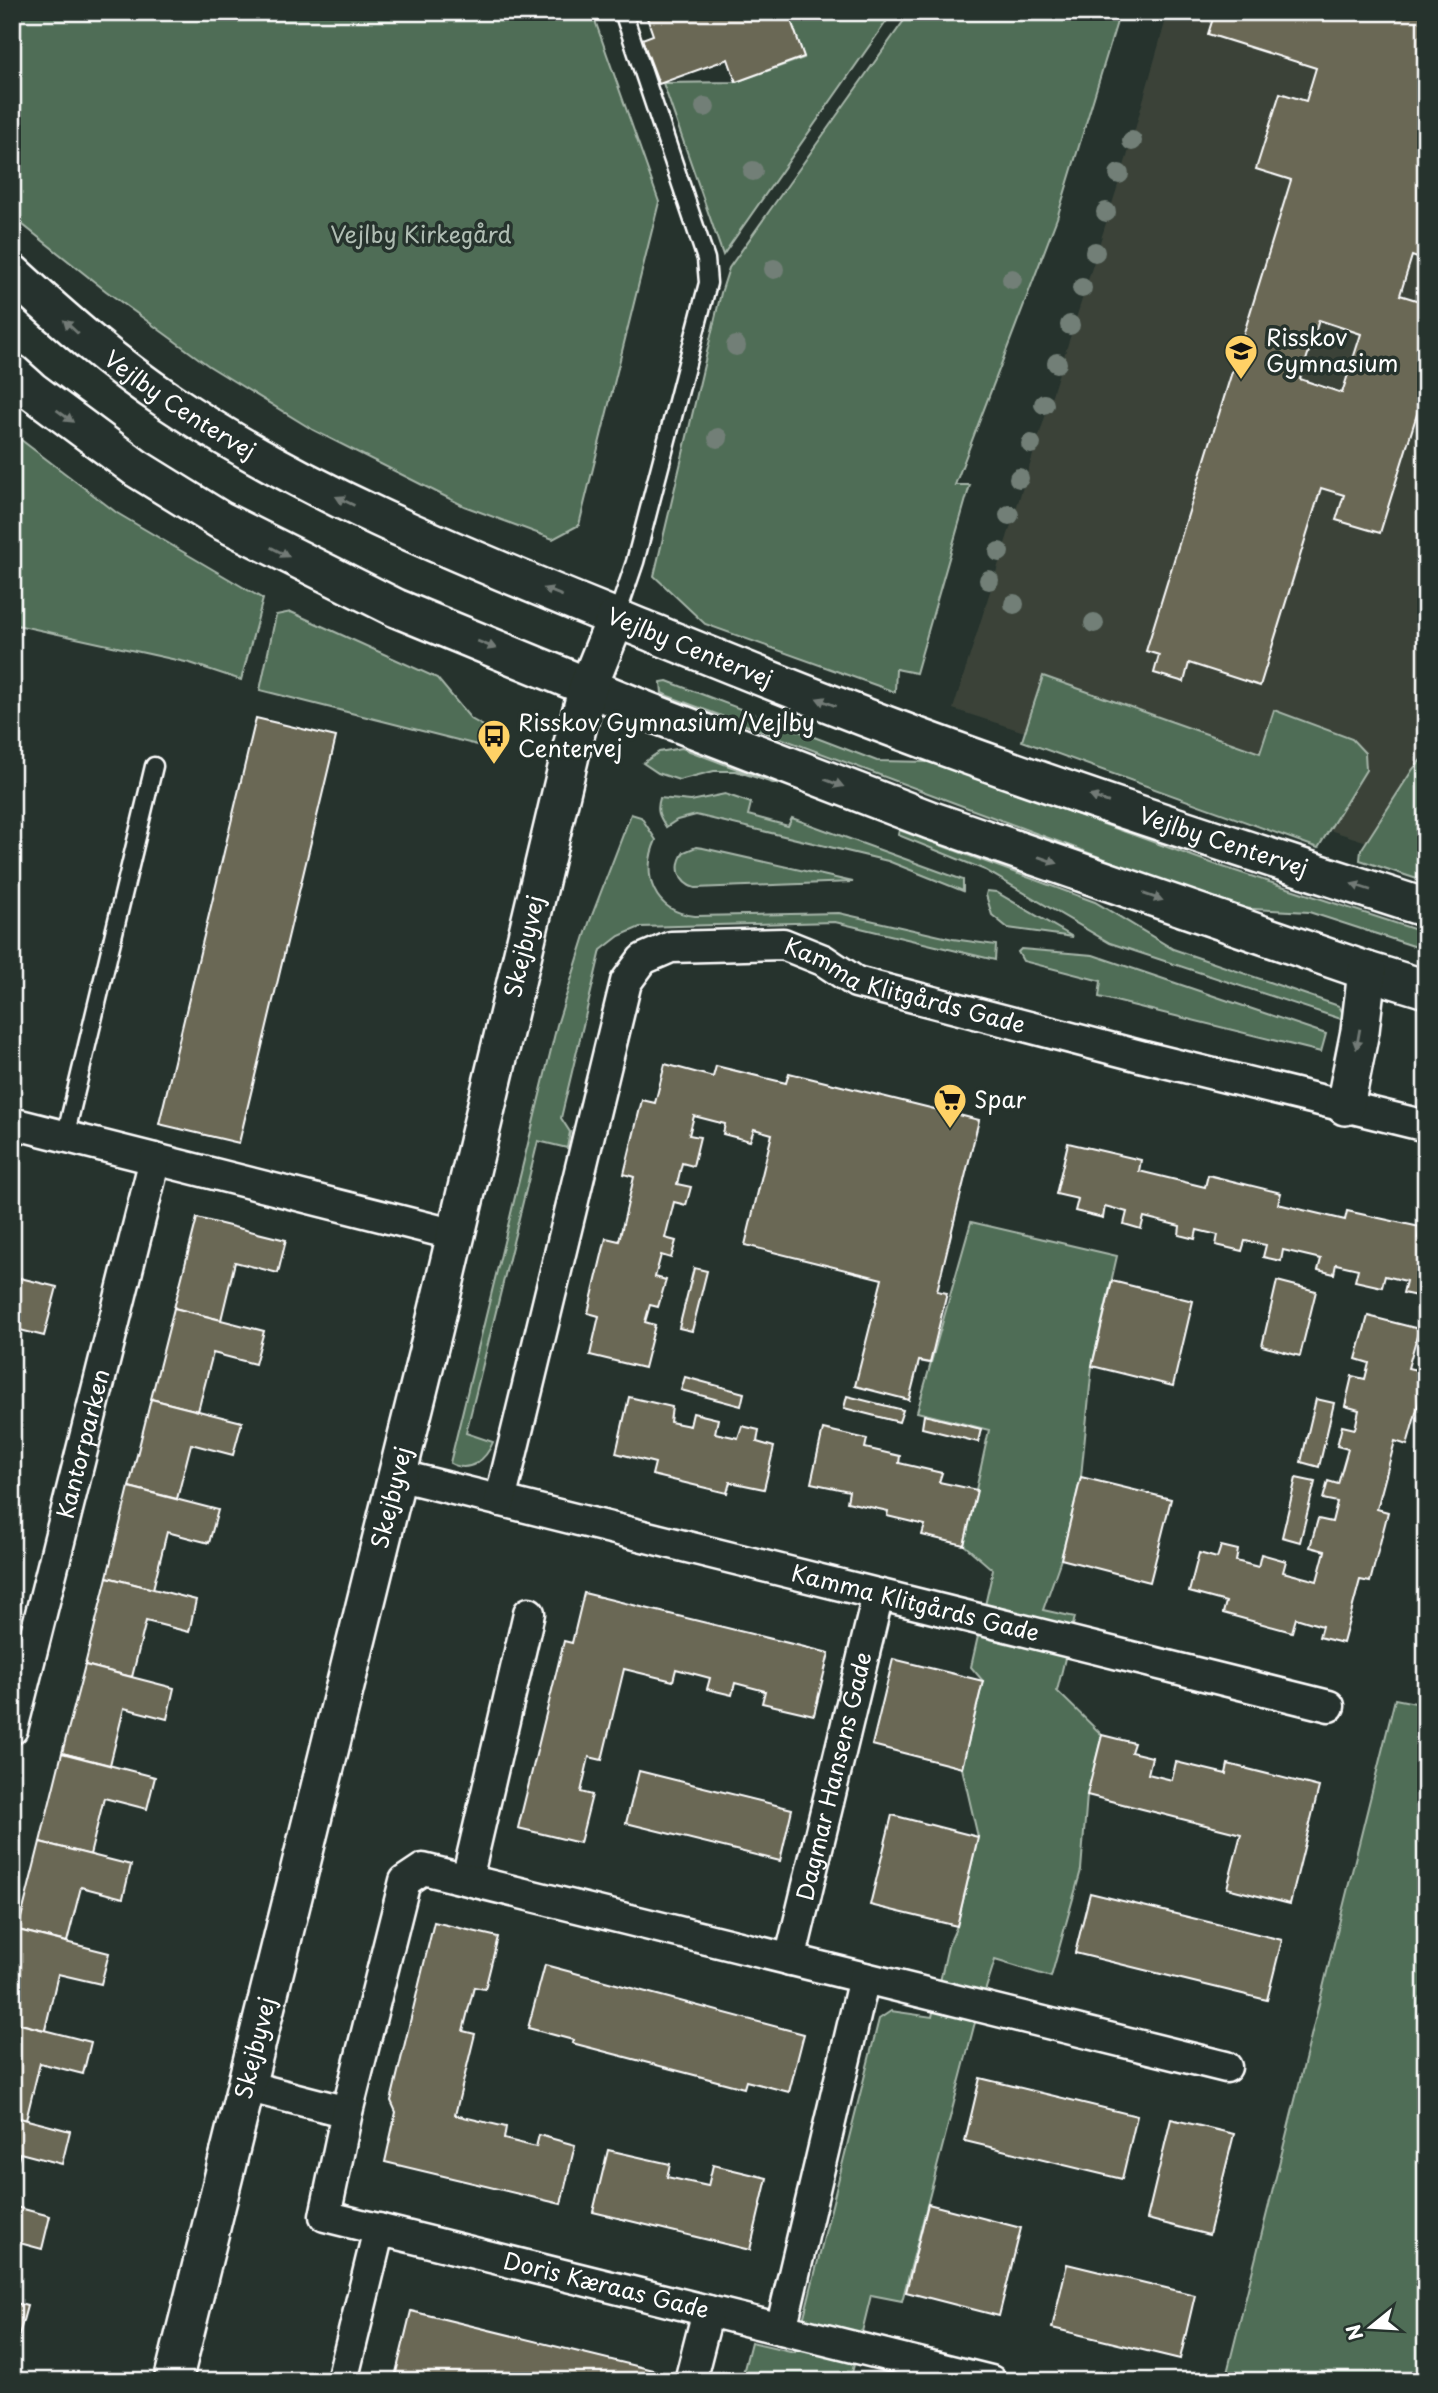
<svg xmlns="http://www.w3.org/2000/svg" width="1438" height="2393" viewBox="0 0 1438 2393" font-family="'Playpen Sans',sans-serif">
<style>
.built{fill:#3a4339}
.green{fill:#4f6d56;stroke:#a7b6aa;stroke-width:2}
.building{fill:#6a6754;stroke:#fff;stroke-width:2;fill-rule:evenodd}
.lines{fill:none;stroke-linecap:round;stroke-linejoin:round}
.service-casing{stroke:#fff;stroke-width:21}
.minor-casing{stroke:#fff;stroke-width:35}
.tertiary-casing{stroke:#fff;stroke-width:42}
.service{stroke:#26332d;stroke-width:16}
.minor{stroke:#26332d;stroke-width:30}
.tertiary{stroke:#26332d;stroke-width:37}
.tree{fill:#727f77}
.oneway{fill:#727a76}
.labels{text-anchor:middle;stroke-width:7;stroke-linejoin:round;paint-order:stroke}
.park-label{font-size:23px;fill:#b0bdb3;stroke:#26332d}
.poi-label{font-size:23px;fill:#fff;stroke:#26332d;text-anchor:start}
.street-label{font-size:23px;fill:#fff;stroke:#26332d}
</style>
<rect width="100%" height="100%" fill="#26332d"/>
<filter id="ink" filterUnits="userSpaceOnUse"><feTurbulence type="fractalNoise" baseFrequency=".0143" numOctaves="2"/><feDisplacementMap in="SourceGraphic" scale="14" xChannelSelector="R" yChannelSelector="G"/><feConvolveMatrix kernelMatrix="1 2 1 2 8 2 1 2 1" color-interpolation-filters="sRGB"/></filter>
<g filter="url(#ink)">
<path class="built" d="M 1168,12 L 1426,12 L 1426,861 L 953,709 L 1130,147 Z"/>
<g class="green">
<path d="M 12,12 L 592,12 L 659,202 L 579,525 L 553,539 L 464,506 L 313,430 L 209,366 L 106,291 L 13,217 Z"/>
<path d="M 788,12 L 893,12 L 723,255 L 663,83 L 736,82 L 804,58 Z"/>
<path d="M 910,12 L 1120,12 L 1057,218 L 955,485 L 970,485 L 916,673 L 896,669 L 895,692 L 705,624 L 654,576 L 721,293 L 729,268 Z"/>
<path d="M 12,433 L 117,513 L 263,599 L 241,680 L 190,663 L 12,624 Z"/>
<path d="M 291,612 L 437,678 L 471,719 L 503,737 L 501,751 L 260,690 L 276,615 Z"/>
<path d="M 1043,676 L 1260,753 L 1274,710 L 1352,739 L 1365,753 L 1366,770 L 1318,848 L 1022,741 Z"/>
<path d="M 667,681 L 877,761 L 931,762 L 1217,865 L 1426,933 L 1426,950 L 1309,912 L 1236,908 L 668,696 L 662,693 L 661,682 Z"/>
<path d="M 682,748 L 779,785 L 736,771 L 714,771 L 679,780 L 658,773 L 643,763 L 659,752 Z"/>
<path d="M 1426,754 L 1426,882 L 1360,860 L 1361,850 L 1413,769 Z"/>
<path d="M 725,794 L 751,803 L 748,815 L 788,826 L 792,818 L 963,880 L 963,891 L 888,861 L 696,815 L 677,820 L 666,827 C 659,816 656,811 660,798 L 691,801 Z"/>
<path d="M 631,814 L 641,817 L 656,840 C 640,875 654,912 695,916 L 839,913 L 953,939 L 996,945 L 995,960 L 835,922 L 640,927 L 619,936 L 601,950 L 561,1118 L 570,1132 L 567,1148 L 538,1141 L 466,1433 L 493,1442 C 486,1460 469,1474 450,1463 L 557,1025 L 589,923 Z"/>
<path d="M 899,830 L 1095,902 L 1173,949 L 1330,1003 L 1339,1006 L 1347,1021 L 1110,943 L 985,870 L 898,835 Z"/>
<path d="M 696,847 L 703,848 L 853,882 L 695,888 C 678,883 674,866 684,852 Z"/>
<path d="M 987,891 L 996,892 L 1073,937 L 1008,928 L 992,915 L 986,895 Z"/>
<path d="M 1021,949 L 1093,955 L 1326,1034 L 1321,1052 L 1099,997 L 1101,981 L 1023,961 L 1018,952 Z"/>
<path d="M 971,1222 L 1117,1256 L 1092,1366 L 1081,1477 L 1061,1559 L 1043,1610 L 1075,1617 L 1057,1691 L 1102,1735 L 1087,1795 L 1081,1870 L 1051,1977 L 995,1960 L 974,2026 L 902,2301 L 871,2295 L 850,2381 L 741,2381 L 751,2342 L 795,2352 L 879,2019 L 891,2011 L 932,2017 L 948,1946 L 957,1926 L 978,1837 L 962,1768 L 983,1681 L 971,1667 L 993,1570 L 964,1545 L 989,1430 L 917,1412 Z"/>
<path d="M 1395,1699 L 1426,1705 L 1426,2378 L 1417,2381 L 1225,2381 Z"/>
</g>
<g class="building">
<path d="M 645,12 L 788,12 L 804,57 L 736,82 L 728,59 L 659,84 L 642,39 L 653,35 Z"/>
<path d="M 1215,12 L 1426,12 L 1426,261 L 1412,256 L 1400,295 L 1426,303 L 1426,385 L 1380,533 L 1336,520 L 1344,495 L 1321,488 L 1260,686 L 1189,663 L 1184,682 L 1154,673 L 1159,655 L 1146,651 L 1291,180 L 1256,169 L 1280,93 L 1306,101 L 1316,68 L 1208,34 ZM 1319,320 L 1361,334 L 1342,393 L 1300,379 Z"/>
<path d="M 256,718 L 336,737 L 239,1143 L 159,1124 Z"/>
<path d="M 665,1064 L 713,1077 L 716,1066 L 786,1083 L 789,1073 L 979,1120 L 937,1291 L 947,1293 L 930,1363 L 919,1361 L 909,1400 L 855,1386 L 882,1279 L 745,1245 L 772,1134 L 754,1129 L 750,1141 L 723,1134 L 725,1124 L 694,1116 L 689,1135 L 700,1137 L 693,1166 L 682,1163 L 677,1184 L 691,1187 L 686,1205 L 674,1202 L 665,1238 L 676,1241 L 671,1258 L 661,1255 L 655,1277 L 666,1280 L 658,1307 L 650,1305 L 645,1322 L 655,1325 L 644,1368 L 590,1355 L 599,1316 L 588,1313 L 606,1238 L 619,1241 L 634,1177 L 624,1174 L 642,1100 L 655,1103 Z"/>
<path d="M 1068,1143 L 1141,1160 L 1139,1171 L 1205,1187 L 1208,1175 L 1281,1193 L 1278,1204 L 1345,1220 L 1347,1211 L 1420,1227 L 1418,1238 L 1426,1240 L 1426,1286 L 1423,1286 L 1421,1297 L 1403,1293 L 1406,1281 L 1385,1276 L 1382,1287 L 1355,1281 L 1358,1269 L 1336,1264 L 1334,1274 L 1318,1270 L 1321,1259 L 1283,1250 L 1281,1261 L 1263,1257 L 1266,1245 L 1245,1241 L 1242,1251 L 1216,1245 L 1218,1235 L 1197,1230 L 1195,1239 L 1179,1235 L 1180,1226 L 1144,1217 L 1141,1229 L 1124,1224 L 1127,1212 L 1105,1206 L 1103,1218 L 1075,1211 L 1078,1199 L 1056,1194 Z"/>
<path d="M 197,1218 L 286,1240 L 278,1273 L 235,1262 L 221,1320 L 174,1308 Z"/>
<path d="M 694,1268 L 707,1271 L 692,1331 L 679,1328 Z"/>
<path d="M 12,1276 L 57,1287 L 44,1336 L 12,1328 Z"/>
<path d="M 1112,1281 L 1193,1301 L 1173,1386 L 1092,1366 Z"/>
<path d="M 1277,1281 L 1316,1291 L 1300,1356 L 1262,1346 Z"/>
<path d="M 174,1308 L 264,1331 L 255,1364 L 213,1353 L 198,1411 L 151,1399 Z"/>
<path d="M 1368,1316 L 1419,1329 L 1408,1368 L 1426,1372 L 1426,1377 L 1407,1445 L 1395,1441 L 1377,1509 L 1388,1512 L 1370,1582 L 1360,1580 L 1343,1643 L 1319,1637 L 1322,1626 L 1296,1618 L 1292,1632 L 1223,1613 L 1226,1602 L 1189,1592 L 1199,1553 L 1217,1558 L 1221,1546 L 1238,1550 L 1236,1561 L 1258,1567 L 1261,1554 L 1286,1561 L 1283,1572 L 1317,1581 L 1325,1551 L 1310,1547 L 1318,1519 L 1332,1522 L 1337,1502 L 1323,1499 L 1328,1481 L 1338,1484 L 1348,1449 L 1337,1446 L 1342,1426 L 1355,1429 L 1359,1410 L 1345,1406 L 1352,1376 L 1365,1379 L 1369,1363 L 1356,1359 Z"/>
<path d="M 685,1377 L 744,1393 L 741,1406 L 681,1390 Z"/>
<path d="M 847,1396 L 903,1410 L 899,1422 L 844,1408 Z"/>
<path d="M 629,1397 L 672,1407 L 670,1422 L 690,1426 L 693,1413 L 718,1419 L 715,1433 L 738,1438 L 742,1426 L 759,1430 L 757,1442 L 774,1447 L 764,1489 L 730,1482 L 727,1493 L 652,1475 L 655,1463 L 616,1453 Z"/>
<path d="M 151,1399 L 242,1422 L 233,1455 L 191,1444 L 177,1499 L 129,1487 Z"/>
<path d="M 1316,1399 L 1334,1403 L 1319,1467 L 1301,1462 Z"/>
<path d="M 924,1415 L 981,1429 L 978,1442 L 922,1428 Z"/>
<path d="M 823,1429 L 867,1439 L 865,1448 L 900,1456 L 899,1463 L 942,1473 L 939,1482 L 977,1490 L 964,1545 L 922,1535 L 925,1525 L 887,1516 L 888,1511 L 847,1502 L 849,1491 L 811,1483 Z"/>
<path d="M 1081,1477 L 1171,1499 L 1150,1582 L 1061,1559 Z"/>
<path d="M 1296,1478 L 1315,1482 L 1300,1542 L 1282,1537 Z"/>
<path d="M 129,1487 L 218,1510 L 209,1543 L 167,1532 L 153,1589 L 107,1577 Z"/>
<path d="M 107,1577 L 196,1600 L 189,1632 L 146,1621 L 132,1677 L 85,1665 Z"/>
<path d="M 584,1593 L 829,1653 L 814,1715 L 762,1703 L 765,1691 L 735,1683 L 732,1695 L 707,1689 L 710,1678 L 676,1669 L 673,1681 L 624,1669 L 602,1760 L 589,1757 L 581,1792 L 592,1795 L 580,1843 L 518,1828 L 564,1641 L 572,1643 Z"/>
<path d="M 893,1659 L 983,1681 L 962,1768 L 872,1745 Z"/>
<path d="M 85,1665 L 174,1688 L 167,1719 L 124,1708 L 110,1765 L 62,1753 Z"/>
<path d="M 1102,1735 L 1134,1743 L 1131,1752 L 1152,1757 L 1148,1774 L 1172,1780 L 1176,1762 L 1226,1774 L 1228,1764 L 1319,1787 L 1290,1904 L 1227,1888 L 1241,1834 L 1087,1795 Z"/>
<path d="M 62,1753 L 155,1777 L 147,1809 L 104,1798 L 90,1855 L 40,1842 Z"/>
<path d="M 639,1771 L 792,1809 L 780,1861 L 626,1823 Z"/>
<path d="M 892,1815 L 978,1837 L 957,1926 L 870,1905 Z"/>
<path d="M 40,1842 L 131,1865 L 123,1898 L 81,1887 L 67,1942 L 18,1930 Z"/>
<path d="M 1090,1893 L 1282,1940 L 1267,2000 L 1075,1953 Z"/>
<path d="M 434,1922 L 498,1937 L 485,1989 L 474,1987 L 463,2031 L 475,2034 L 455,2115 L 506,2127 L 504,2139 L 536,2147 L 539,2135 L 575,2145 L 561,2204 L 385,2162 L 396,2112 L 391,2101 Z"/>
<path d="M 18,1930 L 109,1953 L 101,1984 L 58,1974 L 45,2030 L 12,2022 L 12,1953 Z"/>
<path d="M 545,1965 L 804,2034 L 789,2092 L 746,2081 L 744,2088 L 572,2043 L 573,2040 L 528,2028 Z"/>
<path d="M 12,2022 L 91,2042 L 83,2074 L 40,2063 L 26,2120 L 12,2116 Z"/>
<path d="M 980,2078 L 1137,2116 L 1122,2179 L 965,2141 Z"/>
<path d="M 12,2116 L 70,2131 L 62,2164 L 20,2153 L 12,2182 Z"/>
<path d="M 1171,2119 L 1234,2134 L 1209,2235 L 1147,2219 Z"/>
<path d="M 608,2150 L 670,2164 L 667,2177 L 708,2186 L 713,2165 L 767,2178 L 750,2250 L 593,2212 Z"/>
<path d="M 928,2204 L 1021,2228 L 999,2316 L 906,2292 Z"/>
<path d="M 12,2206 L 50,2216 L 42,2249 L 12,2241 Z"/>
<path d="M 1067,2264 L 1195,2295 L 1180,2359 L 1052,2328 Z"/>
<path d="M 12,2302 L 27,2306 L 18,2339 L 12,2337 Z"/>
<path d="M 411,2311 L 657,2371 L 655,2381 L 394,2381 Z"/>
</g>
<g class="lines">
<defs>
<g id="service">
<path d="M 616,618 L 635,562 L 708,283 L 706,259 L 623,12"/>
<path d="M 65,1137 L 154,766"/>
</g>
<g id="minor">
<path d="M 12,1123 L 456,1235"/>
<path id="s1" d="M 397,1475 L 1329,1706"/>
<path id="s2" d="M 500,1501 L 626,982 L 643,959 L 671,947 L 783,944 L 823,960 L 856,982 L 1144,1057 L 1426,1126"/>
<path id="s3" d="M 12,1729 L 155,1159"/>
<path d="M 467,1879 L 529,1613"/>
<path id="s4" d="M 790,1960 L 878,1595"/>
<path d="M 246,2086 L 347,2112 L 405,1881 L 423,1869 L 1226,2067"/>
<path id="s5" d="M 347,2112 L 325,2216 L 991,2381"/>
<path d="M 781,2329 L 864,1978"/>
<path d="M 342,2381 L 379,2229"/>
<path d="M 690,2381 L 708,2311"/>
</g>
<g id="tertiary">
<path id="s6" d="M 12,273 C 62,319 113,364 170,402 C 316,500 481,563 643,629 C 725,662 808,696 891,727 C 1067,793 1247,850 1426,908"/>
<path d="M 12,373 L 31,390 L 136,468 L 220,520 L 396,608 L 647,711 L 930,820 L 1367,971 L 1426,989"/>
<path d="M 1345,1106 L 1360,1031 L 1367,971"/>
<path id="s7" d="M 173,2381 L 433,1331 L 572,747 L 588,687 L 616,618"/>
</g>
</defs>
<use href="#service" class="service-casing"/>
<use href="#minor" class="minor-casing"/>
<use href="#tertiary" class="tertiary-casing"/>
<use href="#service" class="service"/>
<use href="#minor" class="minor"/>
<use href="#tertiary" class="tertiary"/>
</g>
<g class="tree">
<circle cx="705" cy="107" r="10"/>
<circle cx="1132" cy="141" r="10"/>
<circle cx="753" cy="171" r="10"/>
<circle cx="1119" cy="174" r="10"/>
<circle cx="1106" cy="212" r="10"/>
<circle cx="1095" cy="252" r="10"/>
<circle cx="774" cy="269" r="10"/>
<circle cx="1012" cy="279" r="10"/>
<circle cx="1082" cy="288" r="10"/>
<circle cx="1070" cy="325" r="10"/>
<circle cx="736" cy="346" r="10"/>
<circle cx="1057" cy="363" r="10"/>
<circle cx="1044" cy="404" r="10"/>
<circle cx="718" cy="438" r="10"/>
<circle cx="1031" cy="444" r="10"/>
<circle cx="1019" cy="478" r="10"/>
<circle cx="1009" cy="515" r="10"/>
<circle cx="999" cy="552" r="10"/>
<circle cx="989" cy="580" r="10"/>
<circle cx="1014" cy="604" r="10"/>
<circle cx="1094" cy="623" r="10"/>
</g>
<defs><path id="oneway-solid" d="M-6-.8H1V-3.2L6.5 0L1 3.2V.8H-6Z" transform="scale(1.75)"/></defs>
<g class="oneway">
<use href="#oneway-solid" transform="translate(71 327) rotate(-137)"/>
<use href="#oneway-solid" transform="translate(65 416) rotate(36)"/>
<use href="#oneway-solid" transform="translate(345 501) rotate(-154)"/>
<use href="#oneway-solid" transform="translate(280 552) rotate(27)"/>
<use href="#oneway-solid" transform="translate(553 592) rotate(-158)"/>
<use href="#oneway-solid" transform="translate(487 645) rotate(22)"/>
<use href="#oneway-solid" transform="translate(826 702) rotate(-158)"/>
<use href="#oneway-solid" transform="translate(834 783) rotate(21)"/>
<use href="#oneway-solid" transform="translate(1099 799) rotate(-161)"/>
<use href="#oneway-solid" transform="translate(1048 860) rotate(19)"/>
<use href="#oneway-solid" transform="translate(1361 887) rotate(-162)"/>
<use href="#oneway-solid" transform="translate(1153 897) rotate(19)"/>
<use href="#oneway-solid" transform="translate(1358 1039) rotate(100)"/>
</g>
</g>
<defs>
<symbol id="school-pin" viewBox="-11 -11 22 30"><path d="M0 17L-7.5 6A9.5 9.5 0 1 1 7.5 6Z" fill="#ffd166" stroke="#26332d"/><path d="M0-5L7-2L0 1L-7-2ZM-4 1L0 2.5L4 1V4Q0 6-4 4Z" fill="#111"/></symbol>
<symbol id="bus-pin" viewBox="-11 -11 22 30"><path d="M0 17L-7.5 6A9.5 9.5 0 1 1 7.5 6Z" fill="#ffd166" stroke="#26332d"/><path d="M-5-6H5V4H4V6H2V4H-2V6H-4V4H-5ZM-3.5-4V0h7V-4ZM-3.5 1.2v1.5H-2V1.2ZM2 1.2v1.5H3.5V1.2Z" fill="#111"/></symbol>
<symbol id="supermarket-pin" viewBox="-11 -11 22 30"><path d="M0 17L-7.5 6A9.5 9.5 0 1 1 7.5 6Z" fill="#ffd166" stroke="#26332d"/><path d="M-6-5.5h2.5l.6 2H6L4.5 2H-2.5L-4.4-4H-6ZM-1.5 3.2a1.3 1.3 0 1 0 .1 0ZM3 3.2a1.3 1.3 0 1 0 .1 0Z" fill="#111"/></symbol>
</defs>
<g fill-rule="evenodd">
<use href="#school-pin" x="1222" y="332" width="38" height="52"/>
<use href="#bus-pin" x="475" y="717" width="38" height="52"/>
<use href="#supermarket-pin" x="931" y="1081" width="38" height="52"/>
</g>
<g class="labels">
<g class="park-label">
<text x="421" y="243">Vejlby Kirkegård</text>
</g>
<g class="poi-label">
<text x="1266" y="346">Risskov<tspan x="1266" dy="26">Gymnasium</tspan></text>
<text x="518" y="731">Risskov Gymnasium/Vejlby<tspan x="518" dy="26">Centervej</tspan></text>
<text x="974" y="1108">Spar</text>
</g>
<g class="street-label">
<text dy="8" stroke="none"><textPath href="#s6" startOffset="214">Vejlby Centervej</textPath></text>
<text dy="8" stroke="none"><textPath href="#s6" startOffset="780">Vejlby Centervej</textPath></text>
<text dy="8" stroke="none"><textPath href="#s6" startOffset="1348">Vejlby Centervej</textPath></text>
<text dy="8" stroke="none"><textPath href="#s7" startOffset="1477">Skejbyvej</textPath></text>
<text dy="8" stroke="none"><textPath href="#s2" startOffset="835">Kamma Klitgårds Gade</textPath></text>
<text dy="8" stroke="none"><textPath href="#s3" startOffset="294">Kantorparken</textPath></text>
<text dy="8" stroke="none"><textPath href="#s7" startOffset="910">Skejbyvej</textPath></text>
<text dy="8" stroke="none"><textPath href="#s1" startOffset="534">Kamma Klitgårds Gade</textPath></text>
<text dy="8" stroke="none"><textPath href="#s4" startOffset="189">Dagmar Hansens Gade</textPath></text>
<text dy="8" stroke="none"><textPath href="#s7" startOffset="343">Skejbyvej</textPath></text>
<text dy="8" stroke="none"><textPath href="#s5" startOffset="396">Doris Kæraas Gade</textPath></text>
</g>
</g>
<rect width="1438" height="2393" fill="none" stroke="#26332d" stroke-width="42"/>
<rect x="21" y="21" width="1396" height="2351" fill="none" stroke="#fff" stroke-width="2.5" filter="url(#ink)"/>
<g transform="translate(1371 2327) rotate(252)" stroke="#26332d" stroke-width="5" paint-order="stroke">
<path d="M0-5L12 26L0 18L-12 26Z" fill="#ffffff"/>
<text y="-10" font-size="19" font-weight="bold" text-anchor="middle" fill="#ffffff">N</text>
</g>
</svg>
